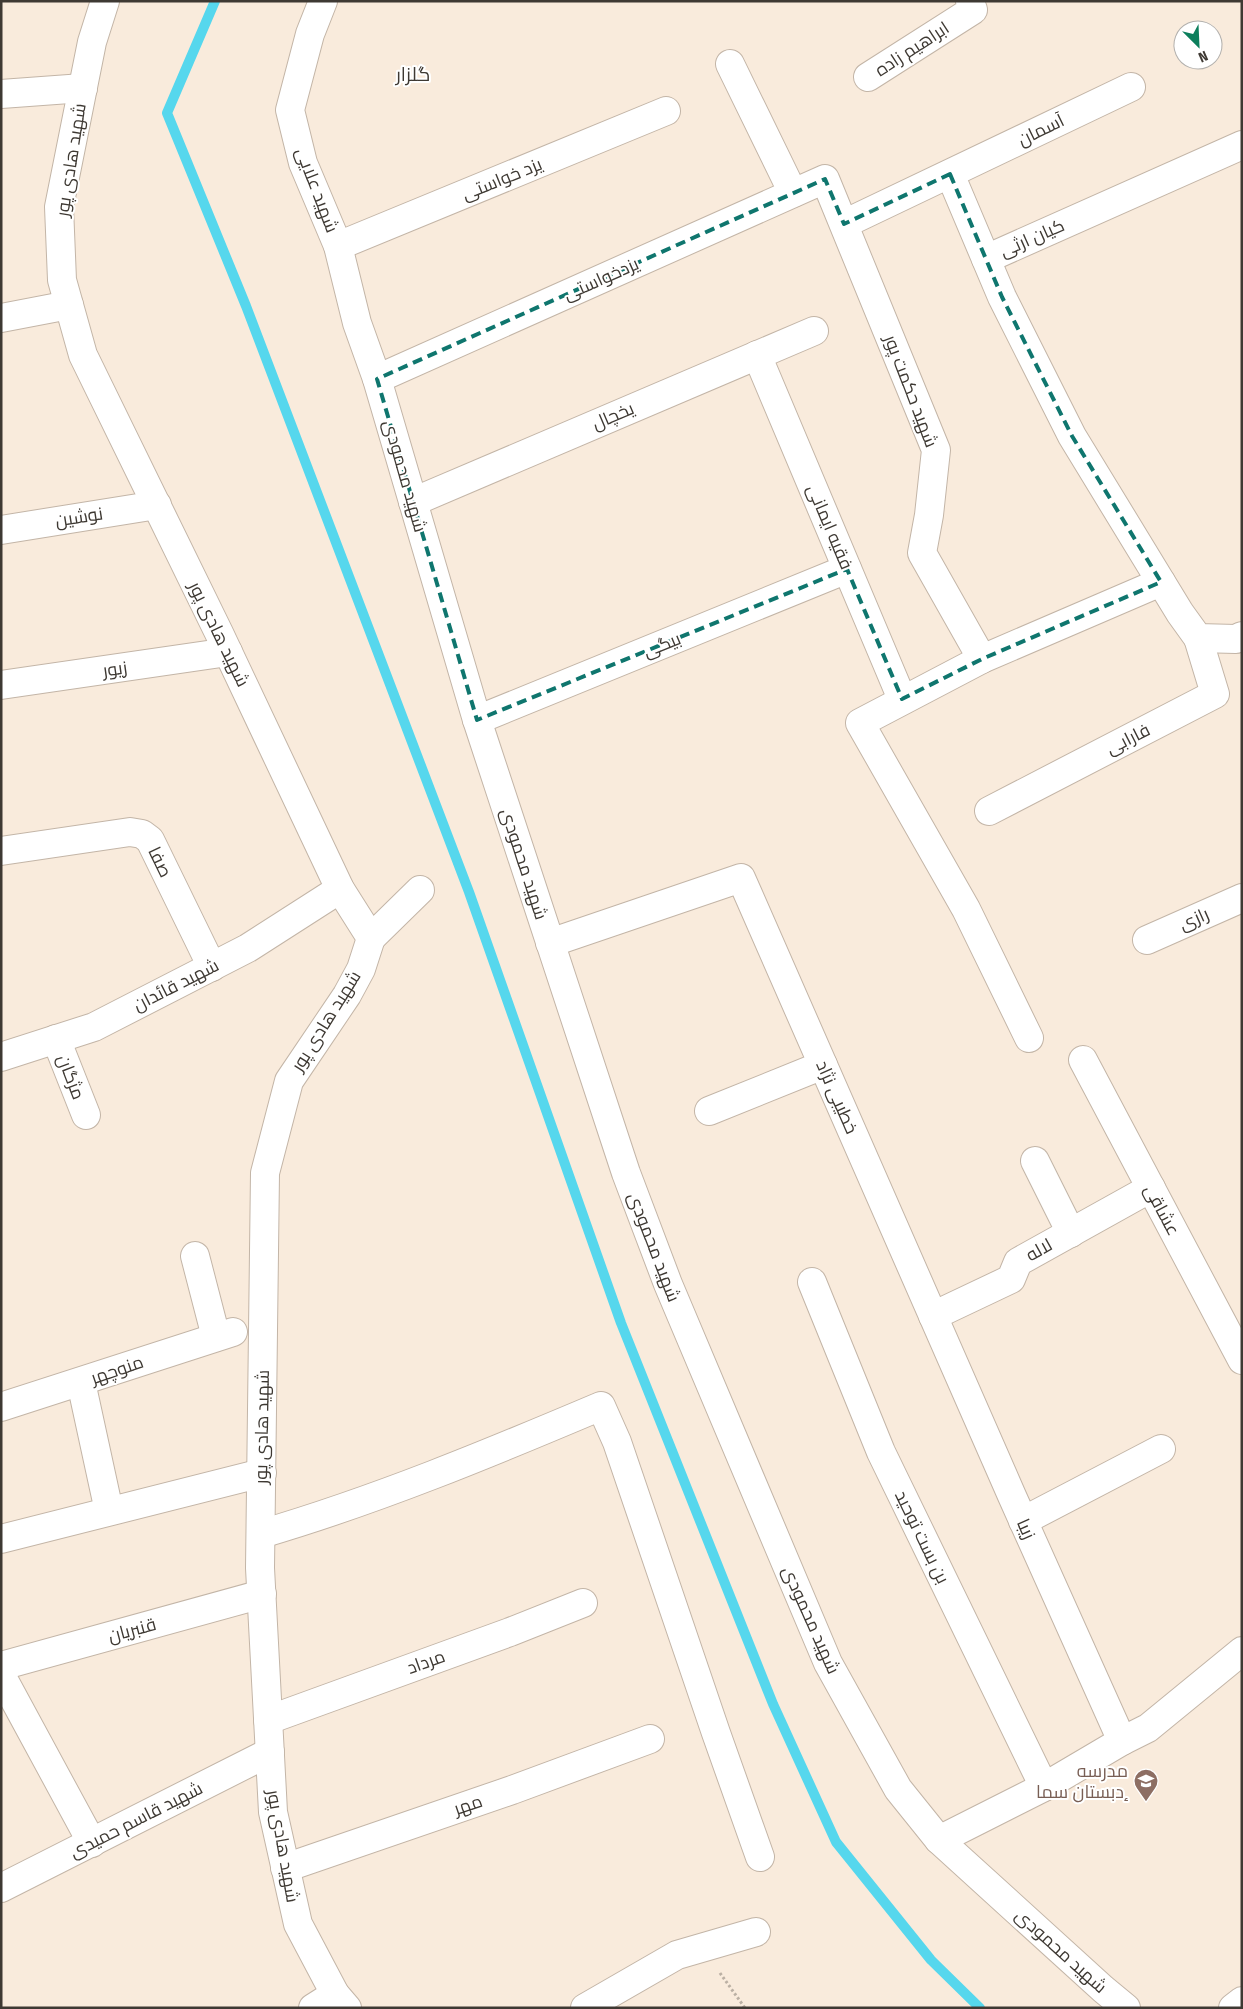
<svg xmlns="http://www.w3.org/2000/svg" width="1243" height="2009" viewBox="0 0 1243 2009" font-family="'Fira Sans Condensed',Cairo,sans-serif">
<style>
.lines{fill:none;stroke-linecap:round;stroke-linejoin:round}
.stream{stroke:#56d7ed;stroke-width:10}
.minor-casing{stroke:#c3b5a7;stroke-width:30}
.major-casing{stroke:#c3b5a7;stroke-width:30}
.path{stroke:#bbb0a4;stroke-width:3;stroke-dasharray:2.5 2.5;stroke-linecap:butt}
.minor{stroke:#fff;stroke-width:28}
.major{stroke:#fff;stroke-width:28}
.marked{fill:none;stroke:#0f766e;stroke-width:4;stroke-dasharray:10 6;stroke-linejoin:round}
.labels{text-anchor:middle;stroke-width:4;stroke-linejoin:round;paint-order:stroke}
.street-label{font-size:18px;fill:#3e3933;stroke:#fff}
.education-label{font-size:18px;fill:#785e54;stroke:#fff;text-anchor:end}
.neighbourhood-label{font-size:19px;fill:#3e3933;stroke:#fff}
</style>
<rect width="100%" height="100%" fill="#f9ebdc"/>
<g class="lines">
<path class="stream" d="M 215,1 L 167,113 L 246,306 L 469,892 L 621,1323 L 773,1704 L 836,1842 L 931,1960 L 980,2008"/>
<defs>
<g id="minor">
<path d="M 105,1 L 92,42 L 59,207 L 62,280 L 83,355 L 219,633 L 340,889 L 371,938 L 361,969 L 347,995 L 289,1081 L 265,1173 L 260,1568 L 273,1812 L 298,1924 L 335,1994 L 347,2008"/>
<path d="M 323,1 L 310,34 L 290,110 L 303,163 L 338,246 L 357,323 L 377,379 L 477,720 L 626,1173 L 668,1284 L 828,1663 L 898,1789 L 939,1840 L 1103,1989 L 1126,2008"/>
<path d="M 730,64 L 793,193"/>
<path d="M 868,77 L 973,10 L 970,1"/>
<path d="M 1,94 L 83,88"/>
<path d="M 950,174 L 1002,297 L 1072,436 L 1180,613 L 1198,638 L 1236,639 L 1242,636"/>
<path d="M 844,224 L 1131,87"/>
<path d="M 338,246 L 666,111"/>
<path d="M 986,259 L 1242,145"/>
<path d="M 1,318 L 69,305"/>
<path d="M 757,355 L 902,699"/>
<path d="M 377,379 L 825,179 L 936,450 L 929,515 L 922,553 L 982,659"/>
<path d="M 413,502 L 814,331"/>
<path d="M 1,530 L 157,505"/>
<path d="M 1,685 L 228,652"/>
<path d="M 477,720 L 847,569"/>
<path d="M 989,811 L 1215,694 L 1198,638"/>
<path d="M 1,851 L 130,832 L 142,834 L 150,840 L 212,967"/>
<path d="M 371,938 L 420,890"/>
<path d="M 1147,940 L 1242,898"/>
<path d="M 550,943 L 741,878 L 1012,1496 L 1122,1741"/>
<path d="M 1029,1038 L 966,909 L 860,723 L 982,659 L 1161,582"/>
<path d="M 56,1039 L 86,1115"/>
<path d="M 1,1057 L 94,1027 L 248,948 L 340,889"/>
<path d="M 1083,1060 L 1242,1360"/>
<path d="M 709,1111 L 823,1065"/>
<path d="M 1035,1161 L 1071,1233"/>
<path d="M 195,1256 L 216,1337"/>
<path d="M 812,1282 L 881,1452 L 1044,1787"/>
<path d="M 933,1316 L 1011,1279 L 1018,1262 L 1151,1188"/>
<path d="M 81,1382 L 109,1511"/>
<path d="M 1,1407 L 233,1332"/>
<path d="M 1023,1521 L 1161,1449"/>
<path d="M 261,1534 C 377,1500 490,1453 601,1406 L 617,1442 L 716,1733 L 760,1857"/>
<path d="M 1,1539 L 262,1473"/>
<path d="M 1,1666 L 262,1594"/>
<path d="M 1,1675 L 92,1843"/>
<path d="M 268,1720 L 510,1632 L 583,1603"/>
<path d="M 939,1840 L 1044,1787 L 1122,1741 L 1148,1728 L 1242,1651"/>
<path d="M 285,1868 L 512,1790 L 650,1739"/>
<path d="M 1,1888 L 270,1752"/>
<path d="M 313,2008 L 335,1994"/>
<path d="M 585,2008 L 677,1955 L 756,1932"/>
</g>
<path id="major" d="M 1233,2008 L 1242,2001"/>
</defs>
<use href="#minor" class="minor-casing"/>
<use href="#major" class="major-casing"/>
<path class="path" d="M 720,1973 L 745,2008"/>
<use href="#minor" class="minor"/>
<use href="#major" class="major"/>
</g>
<path class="marked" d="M 950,174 L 1002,297 L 1072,436 L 1161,582 L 982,659 L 902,699 L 847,569 L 477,720 L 377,379 L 825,179 L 844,224 Z"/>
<defs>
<symbol id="school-pin" viewBox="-11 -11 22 30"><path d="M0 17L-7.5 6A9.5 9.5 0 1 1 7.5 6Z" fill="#8d6e63" stroke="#fff"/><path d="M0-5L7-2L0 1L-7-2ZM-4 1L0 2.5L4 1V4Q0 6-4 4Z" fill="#fff"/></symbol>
</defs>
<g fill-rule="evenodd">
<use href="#school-pin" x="1132" y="1767" width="28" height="38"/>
</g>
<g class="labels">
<g class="street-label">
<text transform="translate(912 49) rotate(-33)" y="6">ابراهیم زاده</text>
<text transform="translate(1041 130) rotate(-26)" y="6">آسمان</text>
<text transform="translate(71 160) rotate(-81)" y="6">شهید هادی پور</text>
<text transform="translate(502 179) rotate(-22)" y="6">یزد خواستی</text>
<text transform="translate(317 190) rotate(69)" y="6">شهید علایی</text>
<text transform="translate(1032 238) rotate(-24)" y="6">کیان ارثی</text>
<text transform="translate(601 279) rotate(-24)" y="6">یزدخواستی</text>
<text transform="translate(911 391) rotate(69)" y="6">شهید حکمت پور</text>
<text transform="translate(613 416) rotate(-23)" y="6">یخچال</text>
<text transform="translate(405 476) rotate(74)" y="6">شهید محمودی</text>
<text transform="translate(79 517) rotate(-9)" y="6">نوشین</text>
<text transform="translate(830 527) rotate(67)" y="6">فقیه ایمانی</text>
<text transform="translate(219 634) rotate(64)" y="6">شهید هادی پور</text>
<text transform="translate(662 645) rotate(-22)" y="6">بیگی</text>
<text transform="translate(115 669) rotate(-8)" y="6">زیور</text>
<text transform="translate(1128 739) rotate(-27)" y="6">فارابی</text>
<text transform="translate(160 862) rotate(64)" y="6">صفا</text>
<text transform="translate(524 864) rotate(72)" y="6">شهید محمودی</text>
<text transform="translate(1194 919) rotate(-24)" y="6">رازی</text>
<text transform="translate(176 985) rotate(-27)" y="6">شهید قائدان</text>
<text transform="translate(326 1021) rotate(-58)" y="6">شهید هادی پور</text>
<text transform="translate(71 1077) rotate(69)" y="6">مژگان</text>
<text transform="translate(837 1097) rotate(66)" y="6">خطیبی نژاد</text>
<text transform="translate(1162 1210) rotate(62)" y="6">عشاقی</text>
<text transform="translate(654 1247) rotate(69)" y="6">شهید محمودی</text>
<text transform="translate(1039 1250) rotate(-29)" y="6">لاله</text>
<text transform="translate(117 1370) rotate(-19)" y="6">منوچهر</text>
<text transform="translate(262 1427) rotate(-89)" y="6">شهید هادی پور</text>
<text transform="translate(1026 1529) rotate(66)" y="6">زیبا</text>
<text transform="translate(922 1537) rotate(64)" y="6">بن بست توحید</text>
<text transform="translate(811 1620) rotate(66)" y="6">شهید محمودی</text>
<text transform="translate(132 1630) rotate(-15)" y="6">قنبریان</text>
<text transform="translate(426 1662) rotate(-20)" y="6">مرداد</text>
<text transform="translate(468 1805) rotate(-19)" y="6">مهر</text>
<text transform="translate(136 1820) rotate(-27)" y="6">شهید قاسم حمیدی</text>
<text transform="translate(283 1846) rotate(80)" y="6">شهید هادی پور</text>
<text transform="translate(1061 1951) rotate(42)" y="6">شهید محمودی</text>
</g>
<g class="education-label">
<text x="1128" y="1777">مدرسه<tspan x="1128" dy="21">دبستان سما ٕ</tspan></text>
</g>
<g class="neighbourhood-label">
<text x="413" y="81">گلزار</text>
</g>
</g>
<rect width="1243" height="2009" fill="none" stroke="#3e3933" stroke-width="5"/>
<g transform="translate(1198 45) rotate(156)"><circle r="24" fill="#ffffff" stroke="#b2b0ad"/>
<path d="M0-4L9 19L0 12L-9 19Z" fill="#0c7f5c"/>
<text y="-8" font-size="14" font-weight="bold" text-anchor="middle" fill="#3e3933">N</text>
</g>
</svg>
